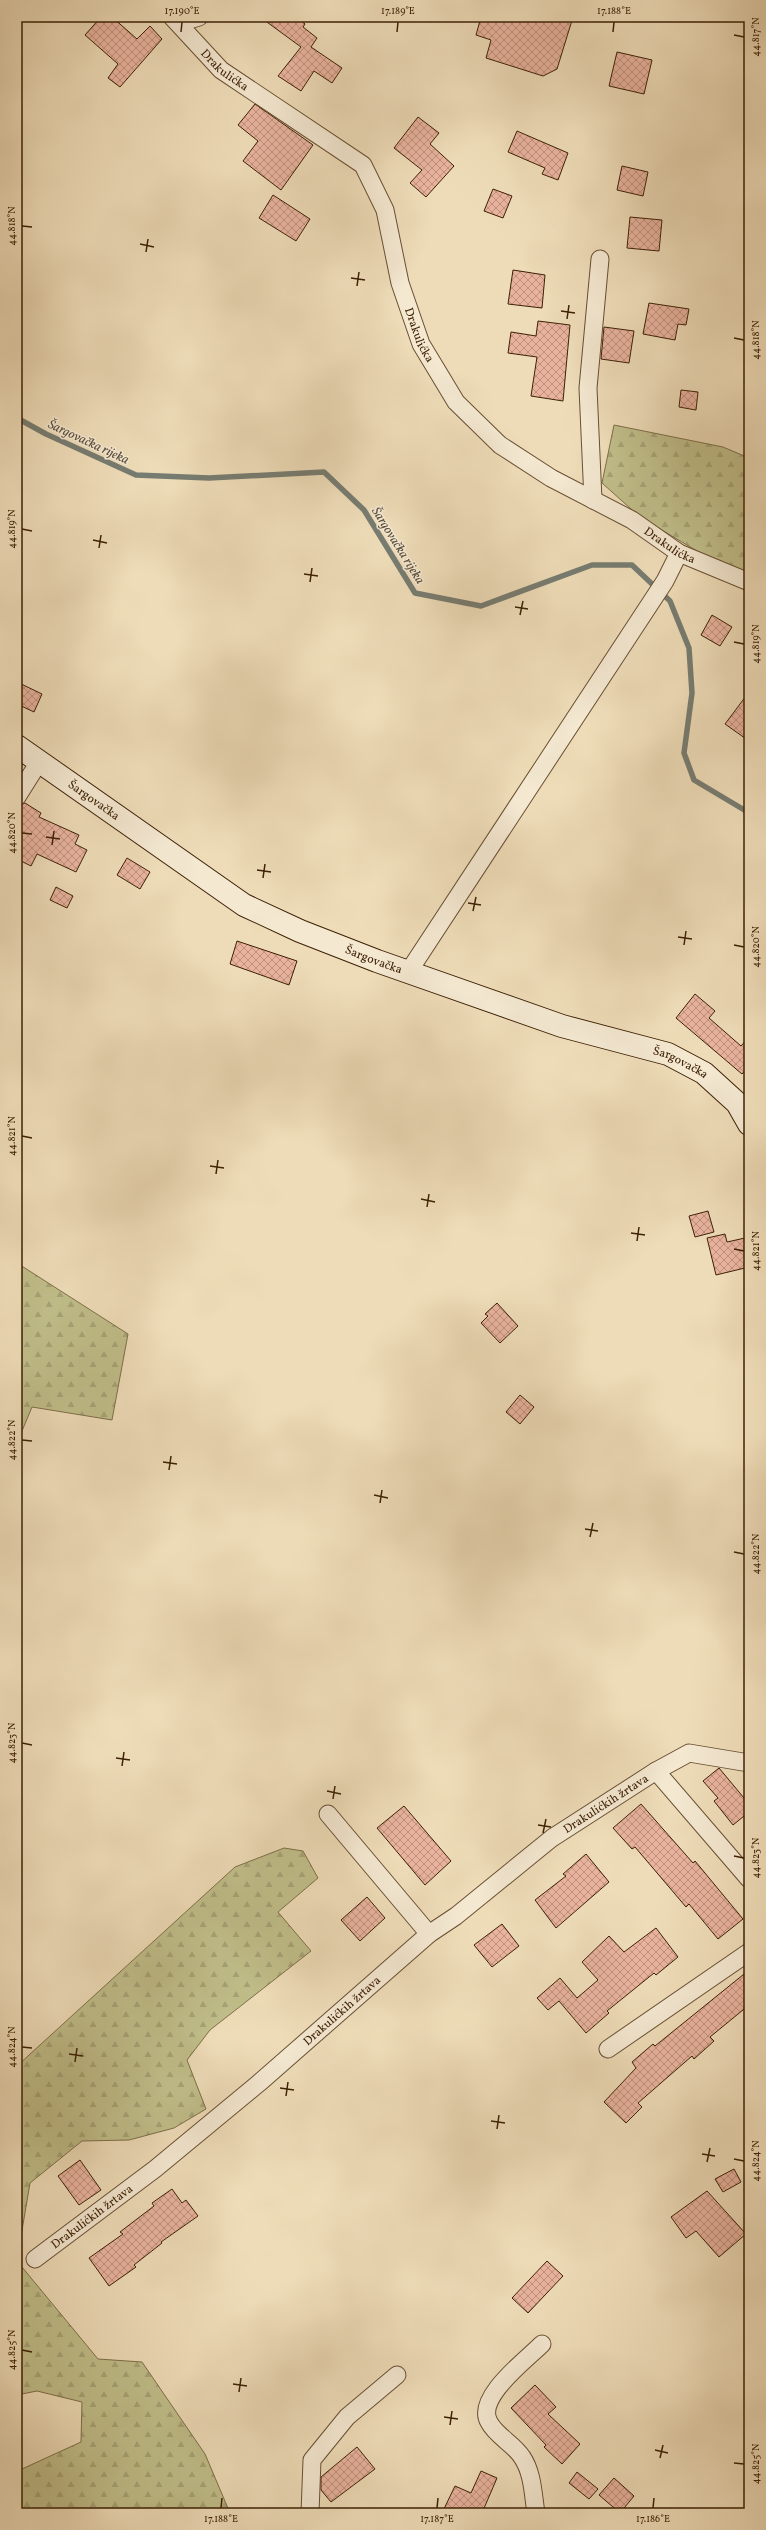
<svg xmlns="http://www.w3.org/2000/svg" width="766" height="2530" viewBox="0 0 766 2530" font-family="Vollkorn,serif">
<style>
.forest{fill:url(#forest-firs);stroke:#7e6f48}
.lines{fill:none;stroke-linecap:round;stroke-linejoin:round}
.stream{stroke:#777c71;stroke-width:5.5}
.building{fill:url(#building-cross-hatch);stroke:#3d2005}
.street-casing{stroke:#694f32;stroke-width:19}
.secondary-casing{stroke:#3d2005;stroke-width:24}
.street{stroke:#f4e8d1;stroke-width:17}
.secondary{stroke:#f4e8d1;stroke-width:22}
.ticks{fill:none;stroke:#3d2005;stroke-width:1.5}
.labels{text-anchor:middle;stroke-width:3;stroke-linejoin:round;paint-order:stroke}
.street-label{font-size:12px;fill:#3d2005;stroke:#f4e8d1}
.water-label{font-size:13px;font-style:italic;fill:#5a4e3b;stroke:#f4e8d1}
.neatline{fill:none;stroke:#3d2005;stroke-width:1.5}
.ticks-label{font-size:10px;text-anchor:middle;fill:#3d2005}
</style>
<defs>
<pattern id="forest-firs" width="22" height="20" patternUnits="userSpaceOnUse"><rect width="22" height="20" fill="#c0be8a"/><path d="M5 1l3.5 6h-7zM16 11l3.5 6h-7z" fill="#a6a376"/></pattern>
<pattern id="building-cross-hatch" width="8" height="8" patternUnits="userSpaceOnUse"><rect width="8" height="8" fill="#e9b39e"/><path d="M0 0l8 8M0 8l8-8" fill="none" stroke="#be917f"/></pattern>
</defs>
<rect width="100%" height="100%" fill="#eedcb8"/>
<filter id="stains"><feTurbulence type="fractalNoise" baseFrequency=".005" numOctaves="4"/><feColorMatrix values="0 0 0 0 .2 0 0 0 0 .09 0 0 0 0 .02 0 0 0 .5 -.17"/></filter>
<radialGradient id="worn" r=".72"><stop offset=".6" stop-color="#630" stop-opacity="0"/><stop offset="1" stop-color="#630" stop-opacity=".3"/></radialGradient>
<g class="forest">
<path d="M 614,425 L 723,447 L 749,458 L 749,582 L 640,517 L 602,483 Z"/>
<path d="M 17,1263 L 128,1334 L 112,1420 L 32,1407 L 17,1443 Z"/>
<path d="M 284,1848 L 303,1851 L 318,1878 L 278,1912 L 311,1951 L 210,2030 L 187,2060 L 206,2109 L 174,2128 L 129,2140 L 82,2141 L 30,2183 L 17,2260 L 17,2066 L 235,1867 Z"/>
<path d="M 17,2261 L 98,2359 L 142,2362 L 205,2454 L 230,2513 L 17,2513 L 17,2474 L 22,2469 L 81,2442 L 82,2402 L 37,2391 L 17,2395 Z"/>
</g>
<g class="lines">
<path class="stream" d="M 17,418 L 46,434 L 136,475 L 209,478 L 324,472 L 364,510 L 415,593 L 481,606 L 592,565 L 632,565 L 670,601 L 689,648 L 692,693 L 684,753 L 694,780 L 746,811 L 749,829"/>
</g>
<g class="building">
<path d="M 101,17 L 112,17 L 137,39 L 150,26 L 162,39 L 120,87 L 108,78 L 118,64 L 85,35 Z"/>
<path d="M 260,17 L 297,17 L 305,24 L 303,27 L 317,38 L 311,47 L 342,68 L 332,83 L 314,71 L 301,91 L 278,76 L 301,47 Z"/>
<path d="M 481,17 L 573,17 L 557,69 L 543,76 L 486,58 L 491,40 L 476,35 Z"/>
<path d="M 617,52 L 652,60 L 644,94 L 609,86 Z"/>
<path d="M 255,104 L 313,145 L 281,190 L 243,161 L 258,141 L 238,125 Z"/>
<path d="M 418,117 L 439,133 L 430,144 L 454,166 L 426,197 L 410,183 L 422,170 L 394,148 Z"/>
<path d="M 517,131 L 568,153 L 558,180 L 542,174 L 545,168 L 508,152 Z"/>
<path d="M 622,166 L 648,172 L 643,196 L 617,190 Z"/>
<path d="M 493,189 L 512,196 L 503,218 L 484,211 Z"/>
<path d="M 273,195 L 310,219 L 296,241 L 259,218 Z"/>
<path d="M 630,217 L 662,220 L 659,251 L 627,248 Z"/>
<path d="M 513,270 L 545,275 L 542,308 L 508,304 Z"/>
<path d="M 649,303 L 689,309 L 686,325 L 678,324 L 675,340 L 643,334 Z"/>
<path d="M 538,321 L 570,325 L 563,401 L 531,396 L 537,357 L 508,353 L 511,332 L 536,336 Z"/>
<path d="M 604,327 L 634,331 L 629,363 L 601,359 Z"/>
<path d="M 681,390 L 698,392 L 696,410 L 679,407 Z"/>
<path d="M 712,615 L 732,627 L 720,646 L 701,635 Z"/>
<path d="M 17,682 L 42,694 L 34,712 L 17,704 Z"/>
<path d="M 749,692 L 749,741 L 725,724 Z"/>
<path d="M 25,803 L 41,813 L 39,817 L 79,835 L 75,844 L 87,850 L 76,872 L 37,854 L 31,866 L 17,859 L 17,847 L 22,836 L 17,833 L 17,807 Z"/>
<path d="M 127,858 L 150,872 L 140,889 L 117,875 Z"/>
<path d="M 56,887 L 73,896 L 67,908 L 50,900 Z"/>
<path d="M 237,941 L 297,961 L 289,985 L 230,964 Z"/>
<path d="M 695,994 L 715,1011 L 709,1018 L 741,1046 L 749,1037 L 749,1066 L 742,1074 L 676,1018 Z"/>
<path d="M 708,1211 L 714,1232 L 695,1237 L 689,1216 Z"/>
<path d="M 725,1234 L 727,1242 L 745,1238 L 749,1267 L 716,1275 L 707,1238 Z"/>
<path d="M 497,1303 L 518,1326 L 500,1343 L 481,1323 L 488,1316 L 485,1314 Z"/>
<path d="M 520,1395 L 534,1407 L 520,1424 L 506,1412 Z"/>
<path d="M 719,1768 L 749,1804 L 749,1812 L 733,1825 L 714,1801 L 718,1798 L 703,1781 Z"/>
<path d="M 641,1804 L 693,1863 L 695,1861 L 743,1919 L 718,1939 L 689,1904 L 686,1907 L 635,1847 L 632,1849 L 613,1828 Z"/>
<path d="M 404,1806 L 451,1861 L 425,1885 L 377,1828 Z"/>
<path d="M 586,1854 L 609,1882 L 556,1928 L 535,1900 L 566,1876 L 563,1874 Z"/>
<path d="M 367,1897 L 385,1918 L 360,1941 L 341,1920 Z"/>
<path d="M 502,1924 L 519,1946 L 492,1967 L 474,1945 Z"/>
<path d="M 656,1928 L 678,1957 L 656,1975 L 654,1973 L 607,2011 L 609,2013 L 586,2033 L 559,2001 L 548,2010 L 537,1998 L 560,1978 L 577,1998 L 598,1980 L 582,1962 L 609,1936 L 624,1952 Z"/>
<path d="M 749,1970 L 749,2005 L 710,2037 L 714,2041 L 694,2059 L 692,2056 L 638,2103 L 642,2107 L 626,2123 L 604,2102 L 636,2068 L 632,2062 L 653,2044 L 655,2046 Z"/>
<path d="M 80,2160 L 101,2190 L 79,2205 L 58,2176 Z"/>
<path d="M 734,2169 L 741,2182 L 723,2192 L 715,2179 Z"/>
<path d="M 172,2189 L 182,2203 L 186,2200 L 198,2216 L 161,2242 L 162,2243 L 134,2265 L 136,2267 L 109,2286 L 89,2258 L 123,2234 L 120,2232 L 154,2206 L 152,2203 Z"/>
<path d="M 707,2191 L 746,2234 L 719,2257 L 696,2231 L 686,2238 L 671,2217 Z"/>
<path d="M 547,2261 L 563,2276 L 528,2313 L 512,2298 Z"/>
<path d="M 535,2385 L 556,2407 L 548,2414 L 580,2444 L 562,2464 L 544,2447 L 546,2445 L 511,2408 Z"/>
<path d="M 357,2447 L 375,2469 L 331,2502 L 321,2490 L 321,2477 Z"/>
<path d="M 481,2471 L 497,2478 L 482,2513 L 442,2513 L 455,2486 L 471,2493 Z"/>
<path d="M 577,2472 L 598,2489 L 589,2499 L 569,2483 Z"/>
<path d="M 614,2478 L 634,2496 L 620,2513 L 599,2495 Z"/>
</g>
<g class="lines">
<defs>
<g id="street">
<path id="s1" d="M 172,17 L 221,70 L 363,165 L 385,210 L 400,283 L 421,344 L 456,402 L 500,445 L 551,478 L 632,520 L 679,553 L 749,582"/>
<path d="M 179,23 L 199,17"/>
<path d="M 593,500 L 588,388 L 600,259"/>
<path d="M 17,797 L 39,762"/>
<path d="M 409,971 L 665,581 L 679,553"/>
<path d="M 656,1771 L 749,1879"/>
<path d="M 328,1814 L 429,1934"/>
<path d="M 608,2049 L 749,1952"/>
<path id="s2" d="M 35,2259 L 155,2169 L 259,2083 L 429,1934 L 456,1916 L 552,1838 L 656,1771 L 689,1753 L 749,1763"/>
<path d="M 310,2513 L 312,2460 L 347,2417 L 397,2375"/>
<path d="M 536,2513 C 533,2495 533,2473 522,2457 C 514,2444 496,2436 489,2422 C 475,2398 526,2360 542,2344"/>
</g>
<g id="secondary">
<path id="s3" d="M 17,746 L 244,905 L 300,931 L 377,961 L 562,1026 L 668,1054 L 704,1073 L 737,1103 L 749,1124"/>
</g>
</defs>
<use href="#street" class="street-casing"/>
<use href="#secondary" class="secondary-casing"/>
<use href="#street" class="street"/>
<use href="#secondary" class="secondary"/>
</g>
<path class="ticks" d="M 181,32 L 182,22M 397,32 L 398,22M 613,32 L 614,22M 734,35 L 744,37M 22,226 L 32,227M 140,244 L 154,247M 146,252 L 148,239M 351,278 L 365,280M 357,286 L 359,272M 561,311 L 575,313M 567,319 L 569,305M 734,338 L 744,340M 22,529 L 32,531M 93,540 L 107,543M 99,548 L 101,535M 304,574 L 318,576M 310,582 L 312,568M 515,607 L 528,609M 520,615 L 523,601M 734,642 L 744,644M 22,833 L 32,834M 46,837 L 60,839M 52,845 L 54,831M 257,870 L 271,872M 263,878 L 265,864M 468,903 L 481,905M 473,911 L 476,897M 678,937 L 692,939M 684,945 L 686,931M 734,945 L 744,947M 22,1136 L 32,1138M 210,1166 L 224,1168M 216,1174 L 218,1160M 421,1199 L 435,1202M 427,1207 L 429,1194M 631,1233 L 645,1235M 637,1241 L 639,1227M 734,1249 L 744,1251M 22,1440 L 32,1441M 163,1462 L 177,1464M 169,1470 L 171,1456M 374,1495 L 388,1498M 380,1503 L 382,1490M 585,1529 L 598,1531M 590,1537 L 593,1523M 734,1552 L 744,1554M 22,1743 L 32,1745M 116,1758 L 130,1760M 122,1766 L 124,1752M 327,1791 L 341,1794M 333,1799 L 335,1786M 538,1825 L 551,1827M 543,1833 L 546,1819M 734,1856 L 744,1858M 22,2047 L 32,2048M 69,2054 L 83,2056M 75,2062 L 77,2048M 280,2088 L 294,2090M 286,2096 L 288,2082M 491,2121 L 505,2123M 497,2129 L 499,2115M 702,2154 L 715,2156M 734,2159 L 744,2161M 707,2162 L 710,2148M 22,2350 L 32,2352M 233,2384 L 247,2386M 239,2392 L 241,2378M 444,2417 L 458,2419M 450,2425 L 452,2411M 655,2450 L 668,2453M 660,2458 L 663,2445M 734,2463 L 744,2464M 221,2508 L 222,2498M 437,2508 L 438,2498M 653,2508 L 654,2498"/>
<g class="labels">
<g class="street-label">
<text dy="4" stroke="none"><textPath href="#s1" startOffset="75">Drakulićka</textPath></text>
<text dy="4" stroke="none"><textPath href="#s1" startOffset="423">Drakulićka</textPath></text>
<text dy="4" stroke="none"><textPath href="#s1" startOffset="759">Drakulićka</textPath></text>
<text dy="4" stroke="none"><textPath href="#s3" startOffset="94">Šargovačka</textPath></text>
<text dy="4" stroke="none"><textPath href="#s3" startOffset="418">Šargovačka</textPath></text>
<text dy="4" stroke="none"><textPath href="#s3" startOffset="742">Šargovačka</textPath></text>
<text dy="4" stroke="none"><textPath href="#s2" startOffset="731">Drakulićkih žrtava</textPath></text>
<text dy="4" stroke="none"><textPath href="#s2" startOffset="395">Drakulićkih žrtava</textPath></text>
<text dy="4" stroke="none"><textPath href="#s2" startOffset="71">Drakulićkih žrtava</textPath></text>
</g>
<g class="water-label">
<text transform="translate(89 441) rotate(25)" y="5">Šargovačka rijeka</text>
<text transform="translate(399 545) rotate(58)" y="5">Šargovačka rijeka</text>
</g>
</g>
<rect width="766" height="2530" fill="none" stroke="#eedcb8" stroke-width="44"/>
<rect x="22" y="22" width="722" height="2486" class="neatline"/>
<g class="ticks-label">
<text x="182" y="14">17.190°E</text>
<text x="398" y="14">17.189°E</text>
<text x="614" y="14">17.188°E</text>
<text transform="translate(755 37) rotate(-90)" y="4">44.817°N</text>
<text transform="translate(11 226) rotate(-90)" y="4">44.818°N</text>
<text transform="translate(755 340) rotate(-90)" y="4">44.818°N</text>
<text transform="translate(11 529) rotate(-90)" y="4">44.819°N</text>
<text transform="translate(755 644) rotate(-90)" y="4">44.819°N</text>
<text transform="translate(11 833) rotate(-90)" y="4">44.820°N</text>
<text transform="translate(755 947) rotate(-90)" y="4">44.820°N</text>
<text transform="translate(11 1136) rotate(-90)" y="4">44.821°N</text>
<text transform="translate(755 1251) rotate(-90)" y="4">44.821°N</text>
<text transform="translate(11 1440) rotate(-90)" y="4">44.822°N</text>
<text transform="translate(755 1554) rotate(-90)" y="4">44.822°N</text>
<text transform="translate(11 1743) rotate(-90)" y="4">44.823°N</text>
<text transform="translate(755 1858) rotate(-90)" y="4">44.823°N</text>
<text transform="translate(11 2047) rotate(-90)" y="4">44.824°N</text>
<text transform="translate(755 2161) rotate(-90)" y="4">44.824°N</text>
<text transform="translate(11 2350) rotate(-90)" y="4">44.825°N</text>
<text transform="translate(755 2464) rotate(-90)" y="4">44.825°N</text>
<text x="221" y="2522">17.188°E</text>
<text x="437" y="2522">17.187°E</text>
<text x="653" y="2522">17.186°E</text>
</g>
<rect width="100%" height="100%" filter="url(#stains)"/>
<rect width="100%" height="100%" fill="url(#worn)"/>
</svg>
